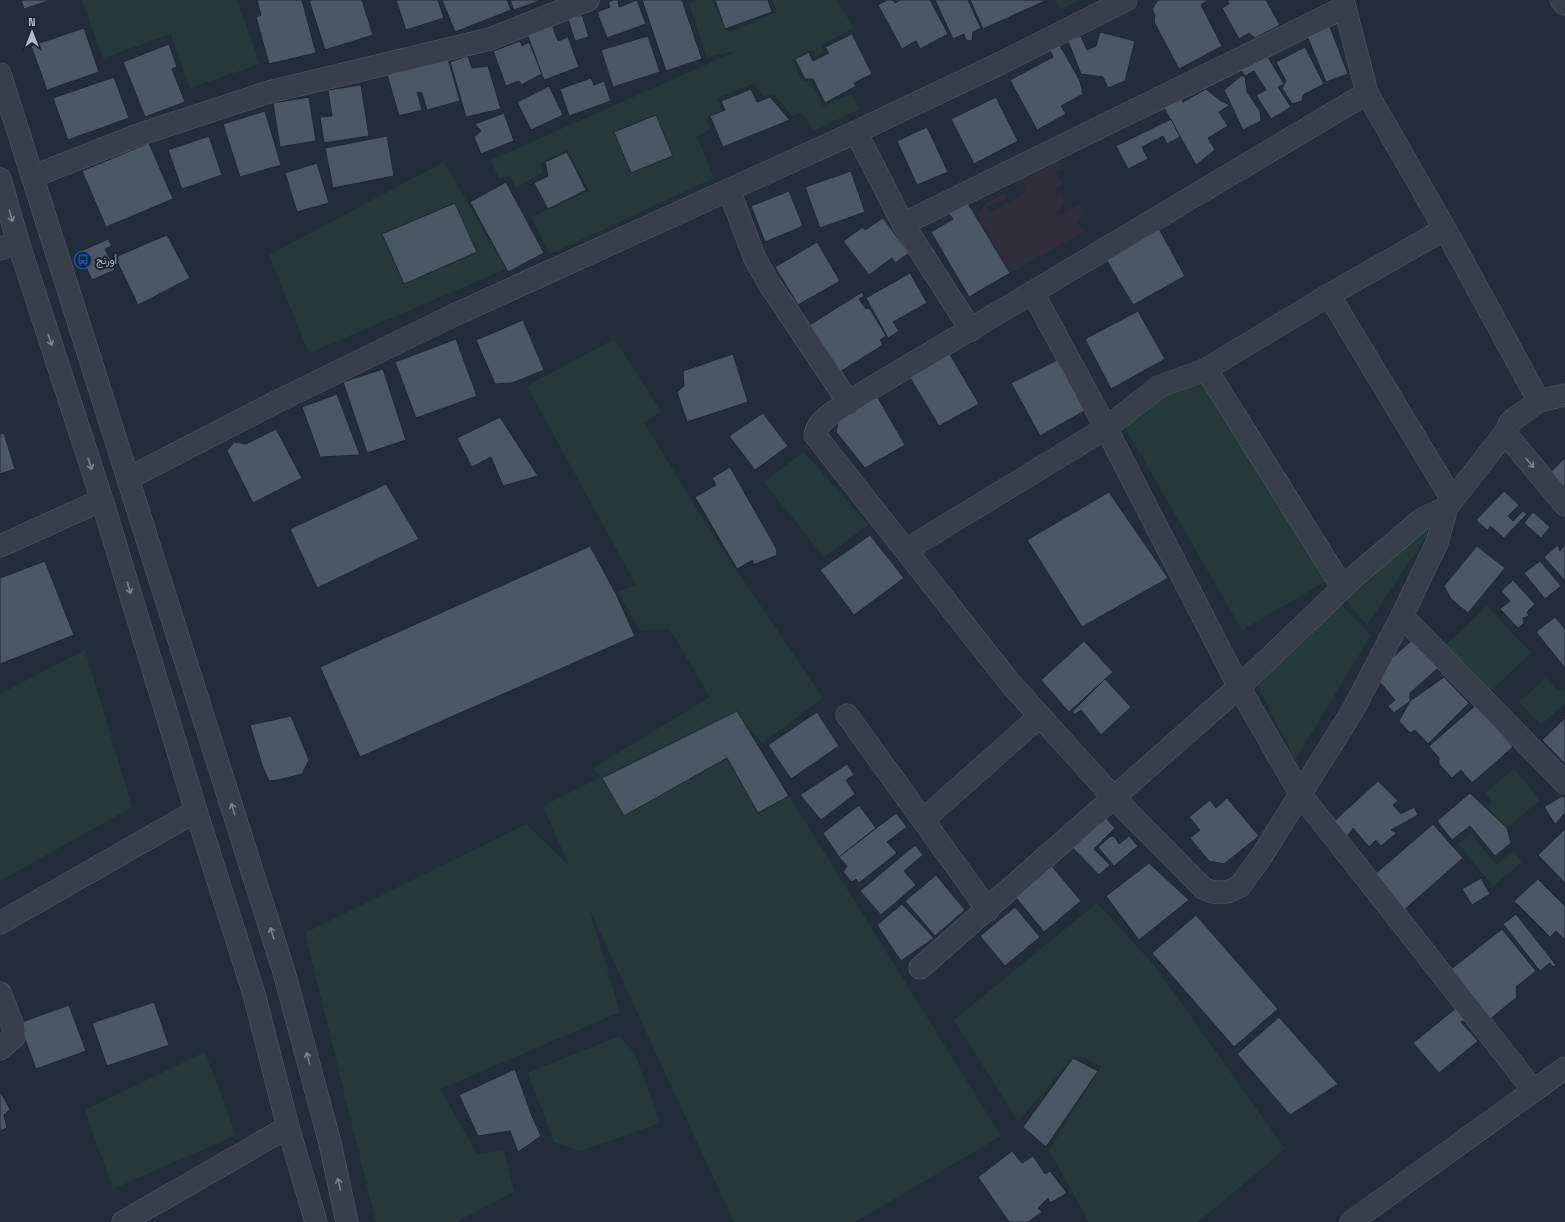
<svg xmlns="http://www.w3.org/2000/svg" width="1565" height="1222" viewBox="0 0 1565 1222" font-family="'Space Grotesk',Vazirmatn,sans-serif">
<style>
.medical{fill:#302e3b}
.green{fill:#25393a}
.building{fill:#4c5765;stroke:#1e2631}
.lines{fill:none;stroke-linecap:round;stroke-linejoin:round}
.minor-casing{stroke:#555d68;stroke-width:23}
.minor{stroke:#373f4a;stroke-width:22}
.oneway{stroke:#7b838e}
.labels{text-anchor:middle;stroke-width:4;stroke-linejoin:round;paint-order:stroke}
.poi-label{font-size:11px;fill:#b2bac6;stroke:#1c242f;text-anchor:start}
</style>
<rect width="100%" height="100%" fill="#232d39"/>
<path class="medical" d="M 1054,152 L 1063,169 L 1056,173 L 1062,184 L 1055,187 L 1057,192 L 1055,193 L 1056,196 L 1061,194 L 1065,200 L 1059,211 L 1055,213 L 1055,218 L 1080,204 L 1085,213 L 1076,222 L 1085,231 L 1010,273 L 978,215 L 986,203 L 1004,194 L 1007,195 L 1007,198 L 987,207 L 989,213 L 1027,192 L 1024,182 L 1014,185 L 1013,182 Z"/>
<g class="green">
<path d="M 82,0 L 237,0 L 260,64 L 190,88 L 171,34 L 103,58 Z"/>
<path d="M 698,0 L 712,0 L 728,33 L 777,12 L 772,0 L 836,0 L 854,28 L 821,45 L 824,50 L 817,56 L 812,50 L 792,60 L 802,80 L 811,82 L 823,106 L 851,94 L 860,109 L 814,131 L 802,113 L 792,116 L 774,94 L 763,96 L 754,83 L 717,98 L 722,111 L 706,118 L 710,129 L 697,137 L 714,178 L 550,254 L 531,217 L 589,191 L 567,149 L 540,164 L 542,173 L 516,188 L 509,175 L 499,179 L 491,160 L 737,51 L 707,57 L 689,3 Z"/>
<path d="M 1056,0 L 1081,0 L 1060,9 Z"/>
<path d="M 444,162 L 506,269 L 309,353 L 269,255 Z"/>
<path d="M 614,339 L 661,411 L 644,423 L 714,537 L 823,698 L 762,743 L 737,715 L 602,779 L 624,816 L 727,758 L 758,813 L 789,796 L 1001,1136 L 855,1222 L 734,1222 L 589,908 L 620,1012 L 440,1089 L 477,1154 L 504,1150 L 514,1192 L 456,1222 L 376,1222 L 305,933 L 526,824 L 570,867 L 543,806 L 601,777 L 593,768 L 710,697 L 670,629 L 640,630 L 618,592 L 636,585 L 527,386 Z"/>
<path d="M 1203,371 L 1328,580 L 1242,630 L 1123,424 Z"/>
<path d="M 804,452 L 868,525 L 824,557 L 764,482 Z"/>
<path d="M 1425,527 L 1428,534 L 1367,625 L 1342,596 Z"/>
<path d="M 1338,602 L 1371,635 L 1295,760 L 1256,682 Z"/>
<path d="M 1487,606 L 1531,653 L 1486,695 L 1442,649 Z"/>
<path d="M 85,650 L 132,807 L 0,881 L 0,694 Z"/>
<path d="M 1546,678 L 1558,691 L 1565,690 L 1565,703 L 1541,725 L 1519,702 Z"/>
<path d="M 1514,769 L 1540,800 L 1507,828 L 1489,808 L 1491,801 L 1485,793 Z"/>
<path d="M 1471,834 L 1496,865 L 1513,851 L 1522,862 L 1493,886 L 1458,844 Z"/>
<path d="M 1097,903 L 1154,965 L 1285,1149 L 1198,1222 L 1089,1222 L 1049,1150 L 1101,1066 L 1081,1057 L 1073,1058 L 1018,1121 L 954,1020 Z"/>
<path d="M 619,1036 L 635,1054 L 660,1123 L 580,1151 L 554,1142 L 528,1073 Z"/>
<path d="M 205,1052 L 236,1135 L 113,1189 L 85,1110 Z"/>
</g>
<g class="building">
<path d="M 21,0 L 51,0 L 24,9 Z"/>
<path d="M 257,0 L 302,0 L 316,53 L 269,64 L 256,17 L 261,15 Z"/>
<path d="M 309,0 L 362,0 L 373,35 L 325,50 Z"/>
<path d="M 396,0 L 438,0 L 444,18 L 406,30 Z"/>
<path d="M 442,0 L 507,0 L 511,10 L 455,32 Z"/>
<path d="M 510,0 L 542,0 L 514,10 Z"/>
<path d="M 613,0 L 618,0 L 619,7 L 637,0 L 646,24 L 607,38 L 597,12 L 610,7 L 608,2 Z"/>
<path d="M 642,0 L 682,0 L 702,59 L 666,71 Z"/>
<path d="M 715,0 L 768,0 L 772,12 L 725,29 Z"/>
<path d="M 887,0 L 893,0 L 895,3 L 900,0 L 930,0 L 948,34 L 920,49 L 916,41 L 902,49 L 878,5 Z"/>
<path d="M 935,0 L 968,0 L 981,28 L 973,32 L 972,41 L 966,40 L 964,34 L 953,39 Z"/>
<path d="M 970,0 L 1047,0 L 983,29 Z"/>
<path d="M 1158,0 L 1208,0 L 1201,5 L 1222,46 L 1179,69 L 1154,22 L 1155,15 L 1152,9 Z"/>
<path d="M 1227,0 L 1266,0 L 1280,25 L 1255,38 L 1249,33 L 1239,39 L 1222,8 L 1229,4 Z"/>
<path d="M 582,15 L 589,37 L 575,41 L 568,19 Z"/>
<path d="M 551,22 L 558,41 L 568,37 L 579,67 L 544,80 L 526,31 Z"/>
<path d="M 1330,27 L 1348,74 L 1326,82 L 1307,36 Z"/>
<path d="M 84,28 L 99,72 L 47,90 L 31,46 Z"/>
<path d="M 1100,32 L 1135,41 L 1125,81 L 1108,88 L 1103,77 L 1081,74 L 1068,41 L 1081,36 L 1087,50 L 1096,46 Z"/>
<path d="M 852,34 L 872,74 L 854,83 L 856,86 L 825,103 L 813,79 L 805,79 L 795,59 L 809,52 L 813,61 L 829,53 L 825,47 Z"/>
<path d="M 648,36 L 660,72 L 613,87 L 601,50 Z"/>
<path d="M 520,41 L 522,46 L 529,42 L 542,74 L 521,85 L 519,81 L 506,86 L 493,51 Z"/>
<path d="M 1058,42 L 1080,81 L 1083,94 L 1061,106 L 1066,114 L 1037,130 L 1010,80 L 1053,57 L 1048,47 Z"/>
<path d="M 169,44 L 177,67 L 172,69 L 185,102 L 145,117 L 123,62 Z"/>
<path d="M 1305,47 L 1324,84 L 1303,95 L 1302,101 L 1292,104 L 1282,88 L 1286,81 L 1276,62 Z"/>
<path d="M 446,52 L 460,101 L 427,110 L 422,93 L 417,92 L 422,110 L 399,116 L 385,68 Z"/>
<path d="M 1265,52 L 1284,84 L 1278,87 L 1291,107 L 1271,119 L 1256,95 L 1266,90 L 1254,71 L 1245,76 L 1239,67 Z"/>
<path d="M 468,56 L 472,68 L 488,66 L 501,109 L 466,117 L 450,62 Z"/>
<path d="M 1241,76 L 1245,76 L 1247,92 L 1260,111 L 1261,121 L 1243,130 L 1224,90 Z"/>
<path d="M 114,77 L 129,118 L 68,140 L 53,98 Z"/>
<path d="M 591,78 L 594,85 L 604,81 L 611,101 L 569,116 L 560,89 Z"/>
<path d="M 361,85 L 369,136 L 324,143 L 320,117 L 332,116 L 328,90 Z"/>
<path d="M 549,86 L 563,115 L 531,130 L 517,102 Z"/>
<path d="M 751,89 L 757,102 L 770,97 L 790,120 L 723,147 L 710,116 L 725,110 L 721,101 Z"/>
<path d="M 1206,89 L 1221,101 L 1230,105 L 1219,112 L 1228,126 L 1208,138 L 1215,150 L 1196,165 L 1163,106 L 1182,94 L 1183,102 Z"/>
<path d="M 309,97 L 316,141 L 280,147 L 273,103 Z"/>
<path d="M 996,97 L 1018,141 L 974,164 L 951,119 Z"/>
<path d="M 265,111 L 281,165 L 240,177 L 223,124 Z"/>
<path d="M 504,113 L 514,141 L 481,154 L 474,137 L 481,131 L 475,124 Z"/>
<path d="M 656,115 L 673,156 L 631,173 L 614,132 Z"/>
<path d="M 1171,119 L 1180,137 L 1167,144 L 1163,136 L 1142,147 L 1148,159 L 1128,169 L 1116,146 Z"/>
<path d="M 927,127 L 948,172 L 917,185 L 897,141 Z"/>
<path d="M 209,136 L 222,175 L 182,189 L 168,150 Z"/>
<path d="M 387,136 L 394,176 L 333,188 L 325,148 Z"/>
<path d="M 149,143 L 173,199 L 106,227 L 82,171 Z"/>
<path d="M 567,152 L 586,190 L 548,209 L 534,183 L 548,176 L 545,162 Z"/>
<path d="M 317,163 L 329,203 L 297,212 L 285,173 Z"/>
<path d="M 851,171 L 865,212 L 820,228 L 805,187 Z"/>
<path d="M 506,182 L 544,253 L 508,272 L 470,202 Z"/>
<path d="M 789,191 L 803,226 L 765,242 L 751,206 Z"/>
<path d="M 963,195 L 1010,273 L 969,297 L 931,232 L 953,219 L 942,205 Z"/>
<path d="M 455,203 L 477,252 L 404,284 L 382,234 Z"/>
<path d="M 883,218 L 909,253 L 895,263 L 892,258 L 869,275 L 843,241 L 863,227 L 865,230 Z"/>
<path d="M 1158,227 L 1185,276 L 1133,305 L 1106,259 Z"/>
<path d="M 167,235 L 190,278 L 138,305 L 115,257 Z"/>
<path d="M 108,239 L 112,246 L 105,249 L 115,270 L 92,280 L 79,252 Z"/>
<path d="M 817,242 L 840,281 L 798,305 L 775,267 Z"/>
<path d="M 910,273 L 927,303 L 893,322 L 899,331 L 888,338 L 866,298 Z"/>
<path d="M 862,292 L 864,296 L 859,299 L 865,308 L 870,309 L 886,336 L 880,340 L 883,345 L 838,373 L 808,326 Z"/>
<path d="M 1138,311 L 1165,359 L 1111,389 L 1085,339 Z"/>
<path d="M 523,320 L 544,370 L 512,383 L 495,384 L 476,340 Z"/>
<path d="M 456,339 L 477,396 L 416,418 L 395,362 Z"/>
<path d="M 948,351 L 979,404 L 939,426 L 909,376 Z"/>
<path d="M 733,354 L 748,402 L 687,422 L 677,392 L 684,386 L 683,371 Z"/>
<path d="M 1059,359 L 1086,410 L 1040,436 L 1011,383 Z"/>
<path d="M 383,369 L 406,440 L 367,453 L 343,382 Z"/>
<path d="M 383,369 L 406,440 L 367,453 L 343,382 Z"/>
<path d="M 337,394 L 360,455 L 320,457 L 302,407 Z"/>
<path d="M 877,396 L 905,445 L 865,468 L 836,432 L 839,417 Z"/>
<path d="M 763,413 L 788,446 L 755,470 L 729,436 Z"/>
<path d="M 500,417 L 538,476 L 503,486 L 491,457 L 472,467 L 457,438 Z"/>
<path d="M 276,429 L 302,478 L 253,503 L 227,451 L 234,442 L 246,444 Z"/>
<path d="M 4,433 L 15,469 L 0,474 L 0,434 Z"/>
<path d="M 1565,458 L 1565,484 L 1551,497 L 1538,484 Z"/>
<path d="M 730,467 L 776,548 L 777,555 L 753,565 L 753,560 L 737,569 L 695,497 L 716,485 L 712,478 Z"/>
<path d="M 386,484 L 419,539 L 317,588 L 290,529 Z"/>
<path d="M 1504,491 L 1519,505 L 1508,516 L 1513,521 L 1523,511 L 1527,514 L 1504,538 L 1490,526 L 1488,531 L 1476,520 Z"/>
<path d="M 1109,492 L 1168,578 L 1082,627 L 1027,540 Z"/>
<path d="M 1533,512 L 1550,527 L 1541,538 L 1524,523 Z"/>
<path d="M 870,535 L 904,578 L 854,615 L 820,570 Z"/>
<path d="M 1565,544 L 1565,581 L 1544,557 L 1558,545 L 1560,551 Z"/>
<path d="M 590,546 L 616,594 L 635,636 L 360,757 L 320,667 Z"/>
<path d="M 1477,546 L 1505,568 L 1468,613 L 1451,599 L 1444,586 Z"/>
<path d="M 45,561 L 74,635 L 0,664 L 0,578 Z"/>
<path d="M 1540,561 L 1561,586 L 1545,599 L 1524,573 Z"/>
<path d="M 1513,580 L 1535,604 L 1527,612 L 1529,616 L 1523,618 L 1524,623 L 1518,628 L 1500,609 L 1510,601 L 1501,591 Z"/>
<path d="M 1555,617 L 1565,629 L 1565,668 L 1536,632 Z"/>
<path d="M 1412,640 L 1438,668 L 1410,693 L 1410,701 L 1394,713 L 1388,706 L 1395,700 L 1379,681 L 1381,668 Z"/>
<path d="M 1084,641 L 1113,672 L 1069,712 L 1041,680 Z"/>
<path d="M 1444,677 L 1469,703 L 1428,744 L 1415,730 L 1410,733 L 1399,721 L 1410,701 Z"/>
<path d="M 1105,679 L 1131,707 L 1101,735 L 1081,710 L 1074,715 L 1073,711 Z"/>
<path d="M 1476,705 L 1513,747 L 1472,783 L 1461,770 L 1452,778 L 1439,764 L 1439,758 L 1429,746 Z"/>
<path d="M 737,711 L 789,796 L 758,813 L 727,758 L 624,816 L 602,778 Z"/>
<path d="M 817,712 L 839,746 L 791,779 L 768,745 Z"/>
<path d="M 291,716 L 309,760 L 302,774 L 278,780 L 269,781 L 262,765 L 250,725 Z"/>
<path d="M 1565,718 L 1565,764 L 1542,740 Z"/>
<path d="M 847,764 L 854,775 L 846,780 L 855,794 L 821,820 L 800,795 Z"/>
<path d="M 1378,781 L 1398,801 L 1393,805 L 1401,814 L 1414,807 L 1418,815 L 1391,830 L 1397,833 L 1381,846 L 1376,840 L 1369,847 L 1353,828 L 1346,838 L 1332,823 Z"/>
<path d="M 1470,793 L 1507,828 L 1511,843 L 1495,856 L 1470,826 L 1452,840 L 1437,821 Z"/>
<path d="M 1562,796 L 1565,798 L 1565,813 L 1555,824 L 1544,807 Z"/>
<path d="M 1227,798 L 1259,836 L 1224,864 L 1209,861 L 1190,838 L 1200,830 L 1189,817 L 1210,800 L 1216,808 Z"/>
<path d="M 859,805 L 876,828 L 839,857 L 823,833 Z"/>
<path d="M 896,813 L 907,827 L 887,842 L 897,853 L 859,883 L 856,879 L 852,882 L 843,872 L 847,866 L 839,857 Z"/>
<path d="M 1104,816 L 1115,828 L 1094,849 L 1110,865 L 1099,875 L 1072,847 Z"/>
<path d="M 1433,824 L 1463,858 L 1404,910 L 1374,875 Z"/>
<path d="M 1565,829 L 1565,883 L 1538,855 Z"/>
<path d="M 1111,836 L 1115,837 L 1119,844 L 1129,836 L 1138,846 L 1114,866 L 1098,847 Z"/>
<path d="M 915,845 L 923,855 L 904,871 L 916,885 L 881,915 L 860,891 Z"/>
<path d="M 1149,863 L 1189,900 L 1139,940 L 1106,896 Z"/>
<path d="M 1050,864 L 1081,901 L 1044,932 L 1013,894 Z"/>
<path d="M 936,875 L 965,910 L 935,936 L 905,901 Z"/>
<path d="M 1481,878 L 1490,894 L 1472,905 L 1462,889 Z"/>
<path d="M 1538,879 L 1565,906 L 1565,940 L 1556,931 L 1550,937 L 1514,901 Z"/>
<path d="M 902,904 L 934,938 L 901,961 L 877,925 Z"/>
<path d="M 1015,907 L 1040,937 L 1005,966 L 980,936 Z"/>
<path d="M 1516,914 L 1556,965 L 1553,967 L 1550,963 L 1540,971 L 1503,924 Z"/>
<path d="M 1196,915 L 1278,1009 L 1234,1047 L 1152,953 Z"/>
<path d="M 1502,929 L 1536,971 L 1516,987 L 1517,997 L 1489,1020 L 1450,970 Z"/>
<path d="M 154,1002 L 169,1045 L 107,1066 L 92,1023 Z"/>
<path d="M 69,1005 L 86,1051 L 36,1069 L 19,1023 Z"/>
<path d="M 1456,1008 L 1465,1019 L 1461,1022 L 1478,1041 L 1439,1073 L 1413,1043 Z"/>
<path d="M 1279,1017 L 1338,1084 L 1290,1115 L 1237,1054 Z"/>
<path d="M 1073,1058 L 1098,1071 L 1046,1147 L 1023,1127 Z"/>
<path d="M 515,1069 L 532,1116 L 541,1136 L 518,1152 L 510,1131 L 478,1136 L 459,1095 Z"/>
<path d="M 0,1091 L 10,1109 L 4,1115 L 7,1128 L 0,1131 Z"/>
<path d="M 1012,1151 L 1022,1163 L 1033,1156 L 1045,1174 L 1050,1171 L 1067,1193 L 1050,1203 L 1048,1198 L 1038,1208 L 1042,1212 L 1028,1222 L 1009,1222 L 978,1177 Z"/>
</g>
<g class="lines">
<defs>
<g id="minor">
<path d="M 1343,0 L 1367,93 L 860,395 C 847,404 817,418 815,435 L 1010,683 L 1114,798 L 1203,888 L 1212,892 L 1228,892 L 1240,886 L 1261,857 L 1353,710 L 1402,616 L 1437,543 L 1447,507 L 1505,433 L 1511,421 L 1539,401 L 1445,229 L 1367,93"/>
<path d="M 1561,0 L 1565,4"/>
<path d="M 0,74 L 284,972 L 330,1143 L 347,1222"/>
<path d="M 856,132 L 903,224 L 971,330"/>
<path d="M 34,176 L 138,135 L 269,92 L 490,39 L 588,0"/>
<path d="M 0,179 L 18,242 L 102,500 L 196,811 L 254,994 L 288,1127 L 316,1222"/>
<path d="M 729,190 L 755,259 L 770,285 L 849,403"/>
<path d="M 903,224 L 1345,7"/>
<path d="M 0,249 L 18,242"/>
<path d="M 1033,293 L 1106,428 L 1239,687 L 1301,795 L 1534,1091"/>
<path d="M 1329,295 L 1452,499"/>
<path d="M 1206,369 L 1343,588"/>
<path d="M 1539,401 L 1565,395"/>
<path d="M 1505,433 L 1565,505"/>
<path d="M 129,478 L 276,402 L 452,316 L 856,132 L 1001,63 L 1126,0"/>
<path d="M 0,546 L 102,500"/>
<path d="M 906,550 L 1106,428 L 1160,386 L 1203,371 L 1329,295 L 1445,229"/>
<path d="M 1402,616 L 1565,783"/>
<path d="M 847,715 L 988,910"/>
<path d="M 923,820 L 1040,716"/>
<path d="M 0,923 L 196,811"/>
<path d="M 920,968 L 1239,687 L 1354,577 L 1422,519 L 1447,507"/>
<path d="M 0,993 L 13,1026 L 14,1037 L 0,1049"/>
<path d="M 123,1222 L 288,1127"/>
<path d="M 1351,1222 L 1565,1068"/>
</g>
</defs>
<use href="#minor" class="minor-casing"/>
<use href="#minor" class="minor"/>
</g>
<defs><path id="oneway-shaft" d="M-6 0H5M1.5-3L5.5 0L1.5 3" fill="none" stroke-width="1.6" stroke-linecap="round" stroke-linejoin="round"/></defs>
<g class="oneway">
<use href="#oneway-shaft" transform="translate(11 216) rotate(74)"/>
<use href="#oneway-shaft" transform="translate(50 340) rotate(72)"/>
<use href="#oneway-shaft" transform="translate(1530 463) rotate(50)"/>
<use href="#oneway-shaft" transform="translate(90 464) rotate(72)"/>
<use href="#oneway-shaft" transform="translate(129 588) rotate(73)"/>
<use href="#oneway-shaft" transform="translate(233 809) rotate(-108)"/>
<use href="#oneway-shaft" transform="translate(272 933) rotate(-108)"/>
<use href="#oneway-shaft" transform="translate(308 1058) rotate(-105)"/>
<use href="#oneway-shaft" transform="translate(339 1184) rotate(-103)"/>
</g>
<defs>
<symbol id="bus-ring" viewBox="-11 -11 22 22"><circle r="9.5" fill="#1c242f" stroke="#1a4fb4" stroke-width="1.5"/><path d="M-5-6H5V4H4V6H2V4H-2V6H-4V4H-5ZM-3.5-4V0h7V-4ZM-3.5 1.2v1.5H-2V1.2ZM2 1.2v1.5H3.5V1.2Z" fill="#1a4fb4"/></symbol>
</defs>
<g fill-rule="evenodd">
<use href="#bus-ring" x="73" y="250" width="20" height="20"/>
</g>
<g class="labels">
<g class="poi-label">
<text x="96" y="264">أورنج</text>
</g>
</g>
<g transform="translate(32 32)" stroke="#1c242f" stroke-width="3" paint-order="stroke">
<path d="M0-3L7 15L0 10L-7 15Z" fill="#b2bac6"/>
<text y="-6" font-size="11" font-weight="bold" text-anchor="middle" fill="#b2bac6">N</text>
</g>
</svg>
